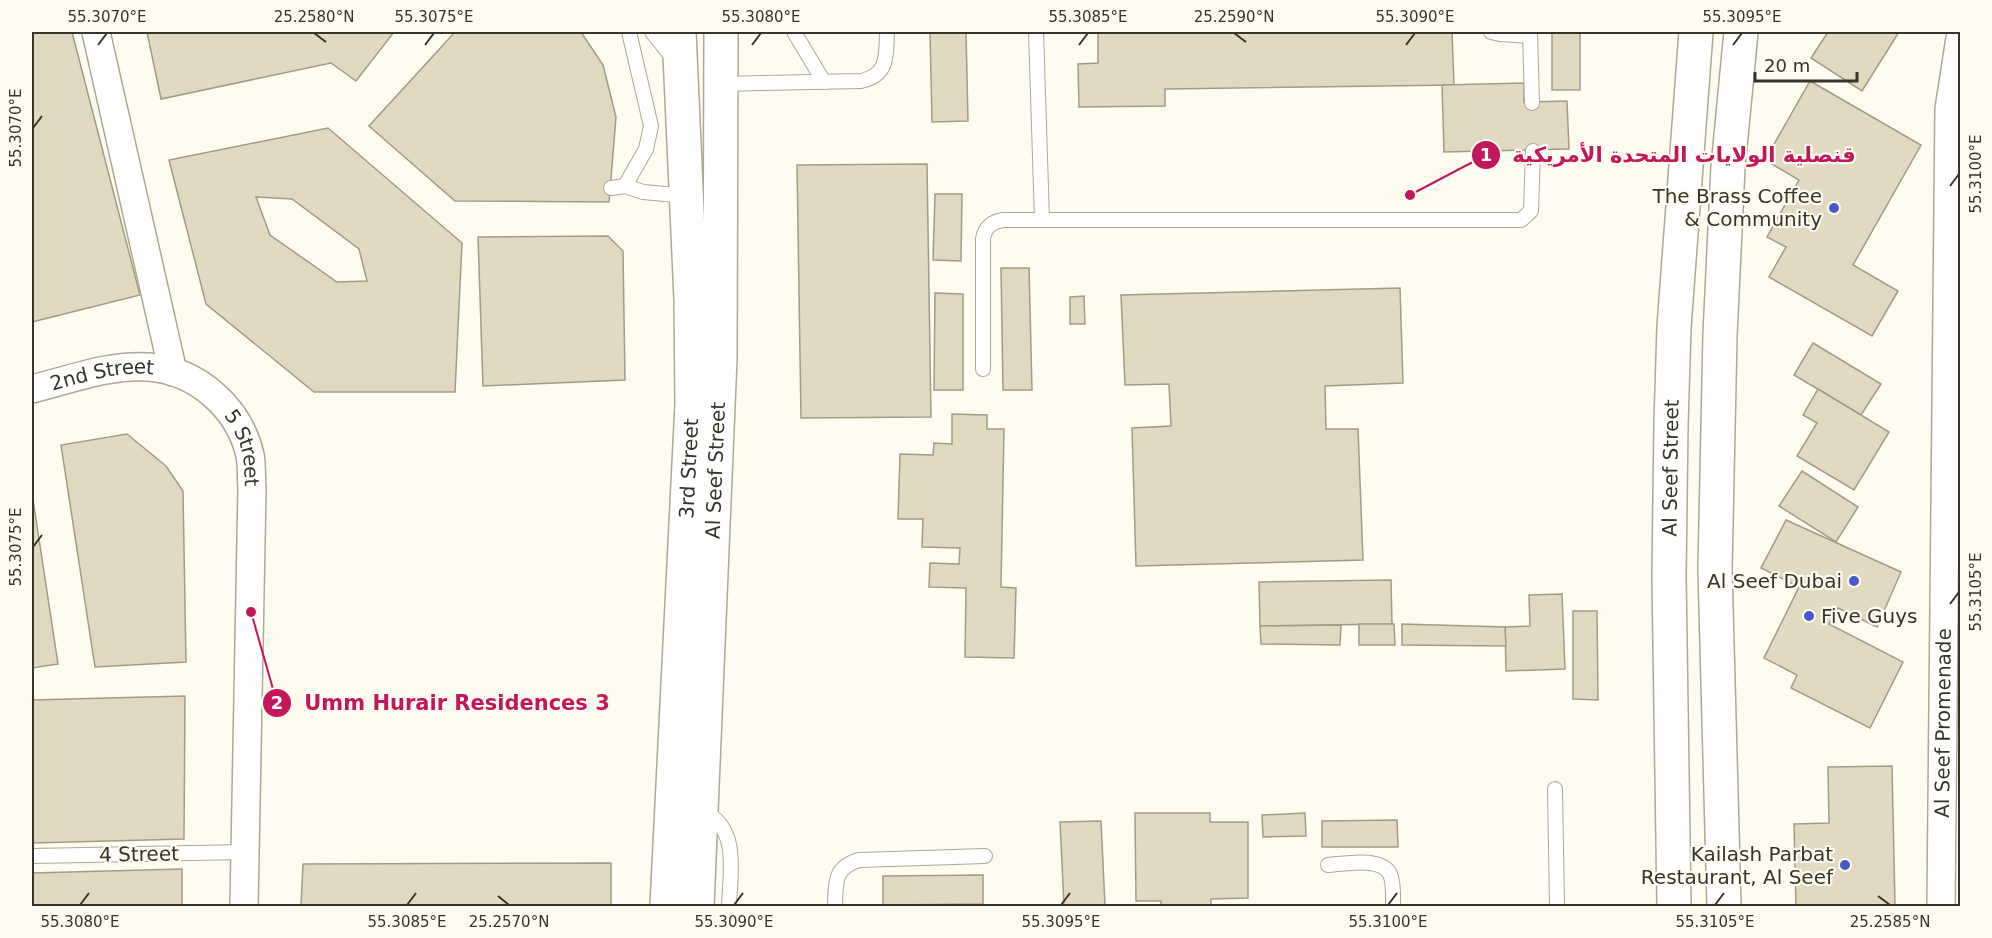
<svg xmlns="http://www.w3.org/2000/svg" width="1992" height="938" viewBox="0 0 1992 938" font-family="'DejaVu Sans','Noto Naskh Arabic',sans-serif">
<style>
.building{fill:#e1dac1;stroke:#a39c85;stroke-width:1.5;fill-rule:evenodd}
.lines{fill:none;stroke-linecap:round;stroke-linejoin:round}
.lane-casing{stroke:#afa891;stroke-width:16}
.street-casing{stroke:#afa891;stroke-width:30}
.secondary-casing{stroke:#afa891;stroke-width:36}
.lane{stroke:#fff;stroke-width:14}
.street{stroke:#fff;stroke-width:27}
.secondary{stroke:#fff;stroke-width:33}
.ticks{fill:none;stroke:#37342a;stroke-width:2}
.poi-dot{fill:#4857cb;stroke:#fefbf1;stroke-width:2}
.labels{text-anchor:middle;stroke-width:4.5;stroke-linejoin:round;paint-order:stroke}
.poi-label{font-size:20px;fill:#37342a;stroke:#fefbf1;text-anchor:end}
.street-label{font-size:20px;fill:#37342a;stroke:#fefbf1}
.leader{fill:none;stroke:#c2185b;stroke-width:2}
.callout-dot{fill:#c2185b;stroke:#fefbf1;stroke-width:2}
.mark-label{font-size:18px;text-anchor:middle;font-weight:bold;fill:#fff}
.callout-label{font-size:21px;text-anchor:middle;font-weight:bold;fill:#c2185b;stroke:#fefbf1;stroke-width:4.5;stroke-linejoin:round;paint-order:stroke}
.neatline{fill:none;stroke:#37342a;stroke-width:2}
.ticks-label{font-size:15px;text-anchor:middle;fill:#37342a}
</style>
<rect width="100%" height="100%" fill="#fefbf1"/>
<g class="building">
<path d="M 32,32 L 72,32 L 140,295 L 32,322 Z"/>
<path d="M 147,32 L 394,32 L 356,81 L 331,63 L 161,99 Z"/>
<path d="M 455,32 L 581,32 L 603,65 L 616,117 L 609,202 L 455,201 L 369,126 Z"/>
<path d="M 930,32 L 966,32 L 968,121 L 932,122 Z"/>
<path d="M 1098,32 L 1452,32 L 1454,85 L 1165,89 L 1165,106 L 1079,107 L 1078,64 L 1098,63 Z"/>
<rect x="1552" y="32" width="28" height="58"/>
<path d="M 1828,32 L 1899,32 L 1862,91 L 1811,58 Z"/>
<path d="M 1810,81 L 1921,145 L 1853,265 L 1898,291 L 1872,336 L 1769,277 L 1786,247 L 1767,237 L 1799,180 L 1765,160 Z"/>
<path d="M 1524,83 L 1524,102 L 1567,101 L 1569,149 L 1444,152 L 1442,85 Z"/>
<path d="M 328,128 L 462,243 L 455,392 L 314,392 L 206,304 L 169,160 ZM 256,197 L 292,199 L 359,249 L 367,281 L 337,282 L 270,235 Z"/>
<path d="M 927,164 L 931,417 L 801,418 L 797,165 Z"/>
<path d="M 935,194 L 962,194 L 961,261 L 933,260 Z"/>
<path d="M 608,236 L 623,251 L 625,380 L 483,386 L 478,237 Z"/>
<path d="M 1001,268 L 1029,268 L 1032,390 L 1003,390 Z"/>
<path d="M 1400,288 L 1403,383 L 1325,386 L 1326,429 L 1358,429 L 1363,560 L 1136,566 L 1132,428 L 1171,426 L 1169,384 L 1125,385 L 1121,295 Z"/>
<path d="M 935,293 L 963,294 L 963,390 L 934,390 Z"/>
<path d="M 1084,296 L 1085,324 L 1070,324 L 1070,297 Z"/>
<path d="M 1813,343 L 1881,384 L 1861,415 L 1794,375 Z"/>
<path d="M 1818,389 L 1889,432 L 1854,490 L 1797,456 L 1817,423 L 1803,415 Z"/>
<path d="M 952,414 L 987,415 L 987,429 L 1004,429 L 1001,587 L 1016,588 L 1014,658 L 965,657 L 966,588 L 929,587 L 930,563 L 959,564 L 960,548 L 922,547 L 923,519 L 898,519 L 900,454 L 933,455 L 934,443 L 952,444 Z"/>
<path d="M 127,434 L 166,466 L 183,491 L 186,662 L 95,667 L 61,445 Z"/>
<path d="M 1802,471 L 1858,507 L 1836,542 L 1779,506 Z"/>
<path d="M 32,493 L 58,664 L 32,668 Z"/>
<path d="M 1786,520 L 1901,572 L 1877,627 L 1838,608 L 1829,624 L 1903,662 L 1870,728 L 1791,688 L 1797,675 L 1764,658 L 1799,587 L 1761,568 Z"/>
<path d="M 1391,580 L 1392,624 L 1260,626 L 1259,582 Z"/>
<path d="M 1562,594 L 1565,669 L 1506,671 L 1505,627 L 1530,626 L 1529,595 Z"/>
<path d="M 1573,611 L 1597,611 L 1598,700 L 1573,699 Z"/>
<path d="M 1359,624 L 1394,624 L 1395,645 L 1359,645 Z"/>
<path d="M 1402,624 L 1505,627 L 1506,646 L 1402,645 Z"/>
<path d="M 1341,625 L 1340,645 L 1261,644 L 1260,626 Z"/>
<path d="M 185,696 L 184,839 L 32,843 L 32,700 Z"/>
<path d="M 1892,766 L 1895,906 L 1796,906 L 1794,824 L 1829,823 L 1828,767 Z"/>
<path d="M 1135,813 L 1210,813 L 1210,822 L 1248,822 L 1248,898 L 1211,899 L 1211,906 L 1161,906 L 1161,901 L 1136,901 Z"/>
<path d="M 1305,813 L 1306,836 L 1263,837 L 1262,815 Z"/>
<path d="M 1397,820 L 1398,847 L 1322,847 L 1322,821 Z"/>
<path d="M 1101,821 L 1105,906 L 1064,906 L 1060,822 Z"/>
<path d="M 611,863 L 611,906 L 301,906 L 303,864 Z"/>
<path d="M 182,869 L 182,906 L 32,906 L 32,873 Z"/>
<path d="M 983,875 L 983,904 L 883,905 L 883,876 Z"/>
</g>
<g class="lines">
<defs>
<g id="lane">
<path d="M 652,32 L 673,58"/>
<path d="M 794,32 L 824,82"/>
<path d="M 1036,32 L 1042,220"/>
<path d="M 1491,32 L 1500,34 L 1530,36"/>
<path d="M 1530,32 L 1532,103"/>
<path d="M 721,84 L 861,81 C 889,75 886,55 887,32"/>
<path d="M 625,186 L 646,149 L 651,126 L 629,32"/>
<path d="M 611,188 L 625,186 L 643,192 L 687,196"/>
<path d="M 983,369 L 983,239 C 985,227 991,222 1003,220 L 1521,220 L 1531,211 L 1533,151"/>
<path d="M 1555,789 L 1557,906"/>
<path d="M 704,812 C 740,828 730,874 729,906"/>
<path d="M 32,856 L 246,852"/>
<path d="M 1328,865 C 1344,864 1381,856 1390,874 C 1394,883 1393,897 1393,906"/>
<path d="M 835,906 C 836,883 833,868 859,860 L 985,856"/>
</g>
<g id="street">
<path d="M 96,32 L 173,372"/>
<path id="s1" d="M 32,389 C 69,380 110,364 149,367 C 198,371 239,408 250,455 C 252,466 251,477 252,488 L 244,906"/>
<path id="s2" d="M 1941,906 L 1949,109 L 1960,38"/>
</g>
<g id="secondary">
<path id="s3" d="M 667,906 L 692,404 L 691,299 L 679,32"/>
<path id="s4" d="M 697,906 L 720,358 L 721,32"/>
<path id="s5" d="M 1674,906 L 1669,576 L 1671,424 L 1674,327 L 1696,32"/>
<path d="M 1724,906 L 1715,569 L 1720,335 L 1728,167 L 1741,32"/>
</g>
</defs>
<use href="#lane" class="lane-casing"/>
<use href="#street" class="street-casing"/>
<use href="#secondary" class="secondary-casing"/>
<use href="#lane" class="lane"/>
<use href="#street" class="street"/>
<use href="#secondary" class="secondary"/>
</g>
<path class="ticks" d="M 314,33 L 326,42M 1234,33 L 1246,42M 98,45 L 107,33M 425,45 L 434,33M 752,45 L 761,33M 1079,45 L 1088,33M 1406,45 L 1415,33M 1733,45 L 1742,33M 33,128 L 42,116M 1950,186 L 1959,174M 33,547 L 42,535M 1950,604 L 1959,592M 498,896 L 509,905M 1878,896 L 1890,905M 80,905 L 89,893M 407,905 L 416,893M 734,905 L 743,893M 1061,905 L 1070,893M 1388,905 L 1397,893M 1715,905 L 1724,893"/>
<g class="poi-dot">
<circle cx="1834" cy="208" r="6"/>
<circle cx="1854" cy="581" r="6"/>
<circle cx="1809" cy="616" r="6"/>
<circle cx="1845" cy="865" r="6"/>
</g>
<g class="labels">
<g class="poi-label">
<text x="1822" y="203">The Brass Coffee<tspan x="1822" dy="23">&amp; Community</tspan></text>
<text x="1842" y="588">Al Seef Dubai</text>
<text x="1821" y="623" text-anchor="start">Five Guys</text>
<text x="1833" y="861">Kailash Parbat<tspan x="1833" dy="23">Restaurant, Al Seef</tspan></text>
</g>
<g class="street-label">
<text dy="7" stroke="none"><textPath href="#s1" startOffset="72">2nd Street</textPath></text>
<text dy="7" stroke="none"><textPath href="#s1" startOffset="254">5 Street</textPath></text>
<text dy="7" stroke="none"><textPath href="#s3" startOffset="438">3rd Street</textPath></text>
<text dy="7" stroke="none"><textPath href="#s4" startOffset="436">Al Seef Street</textPath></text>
<text dy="7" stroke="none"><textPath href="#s5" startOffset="438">Al Seef Street</textPath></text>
<text dy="7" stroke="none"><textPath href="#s2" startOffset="183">Al Seef Promenade</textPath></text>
<text transform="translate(139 854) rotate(-1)" y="7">4 Street</text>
</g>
</g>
<path class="leader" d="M1410 195L1486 155M251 612L277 703"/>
<g class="callout-dot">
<circle cx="1410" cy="195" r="6"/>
<circle cx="251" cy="612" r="6"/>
<circle cx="1486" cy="155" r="15"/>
<circle cx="277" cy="703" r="15"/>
</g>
<g class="mark-label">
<text x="1486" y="161">1</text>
<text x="277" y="709">2</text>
</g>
<g class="callout-label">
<text x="1684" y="162">قنصلية الولايات المتحدة الأمريكية</text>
<text x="457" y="710">Umm Hurair Residences 3</text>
</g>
<rect width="1992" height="938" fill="none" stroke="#fefbf1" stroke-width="66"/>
<path d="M1755 72v9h102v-9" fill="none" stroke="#37342a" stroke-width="3"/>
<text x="1764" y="72" font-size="18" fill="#37342a" stroke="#fefbf1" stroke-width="4.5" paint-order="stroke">20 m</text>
<rect x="33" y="33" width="1926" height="872" class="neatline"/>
<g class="ticks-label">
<text x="107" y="22">55.3070°E</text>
<text x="314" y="22">25.2580°N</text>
<text x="434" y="22">55.3075°E</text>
<text x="761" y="22">55.3080°E</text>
<text x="1088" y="22">55.3085°E</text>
<text x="1234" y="22">25.2590°N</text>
<text x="1415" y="22">55.3090°E</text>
<text x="1742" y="22">55.3095°E</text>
<text transform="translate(16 128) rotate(-90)" y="5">55.3070°E</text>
<text transform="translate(1976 174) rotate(-90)" y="5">55.3100°E</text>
<text transform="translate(16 547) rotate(-90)" y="5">55.3075°E</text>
<text transform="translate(1976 592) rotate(-90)" y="5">55.3105°E</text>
<text x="80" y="927">55.3080°E</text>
<text x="407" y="927">55.3085°E</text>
<text x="509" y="927">25.2570°N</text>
<text x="734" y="927">55.3090°E</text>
<text x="1061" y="927">55.3095°E</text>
<text x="1388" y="927">55.3100°E</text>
<text x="1715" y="927">55.3105°E</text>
<text x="1890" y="927">25.2585°N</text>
</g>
</svg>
